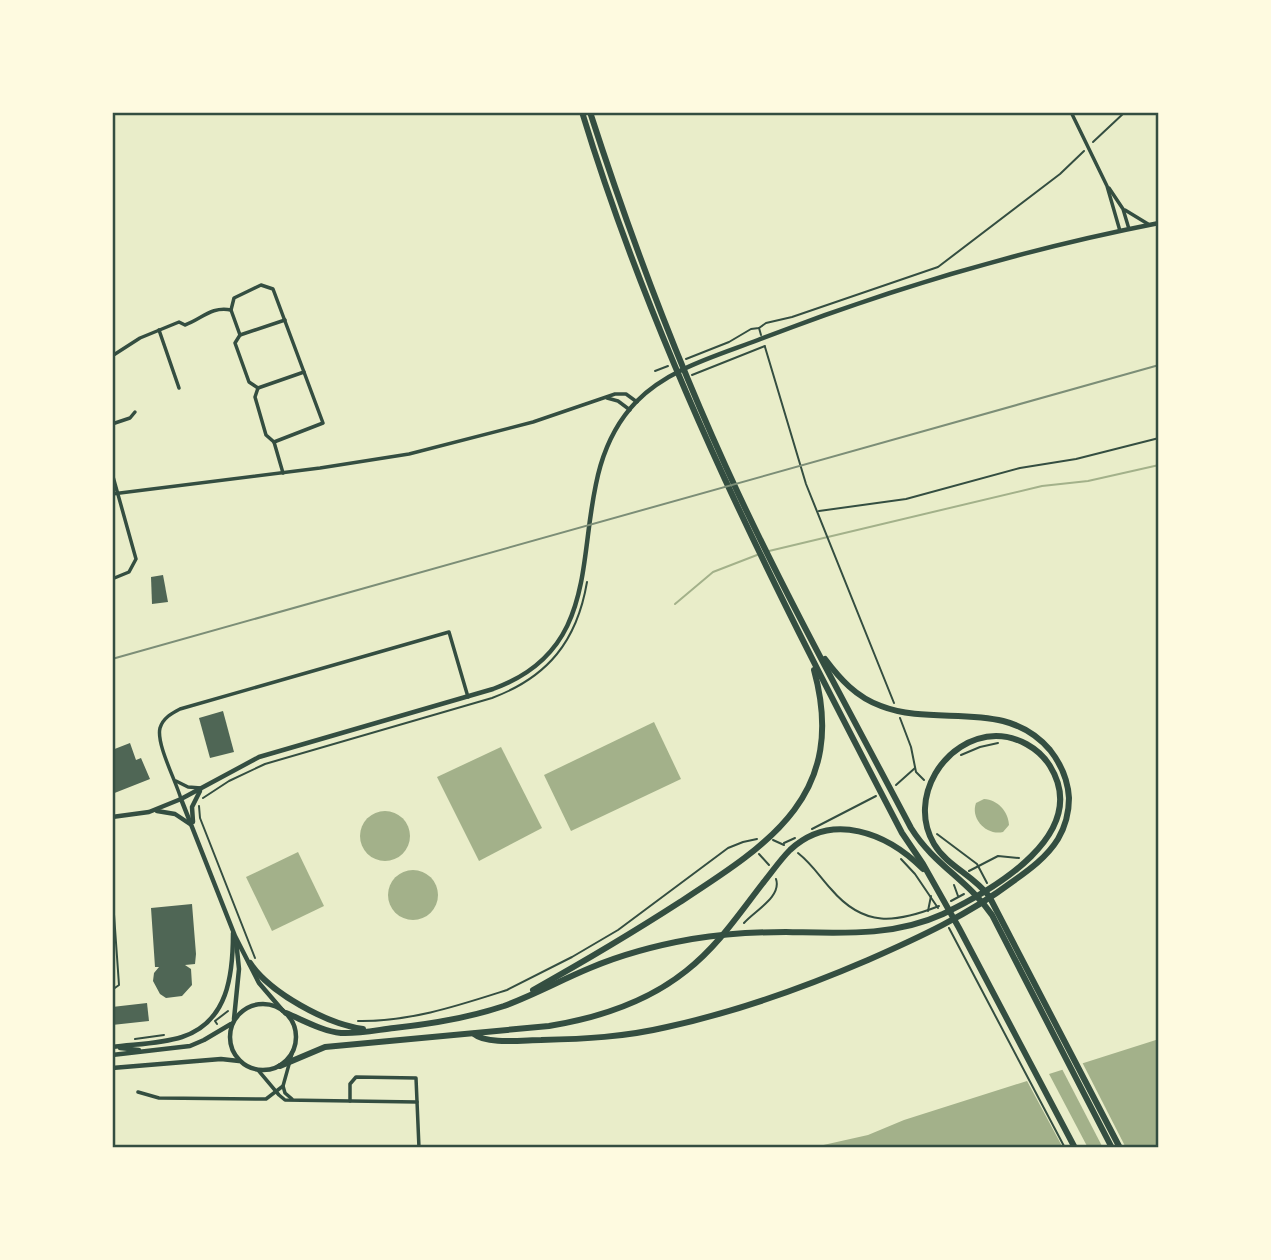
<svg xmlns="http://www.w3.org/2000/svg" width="1271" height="1260" viewBox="0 0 1271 1260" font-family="'Space Grotesk',sans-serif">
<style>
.water{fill:#a3b18a}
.pier{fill:#e9edc9}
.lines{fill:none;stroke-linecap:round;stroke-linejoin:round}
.stream{stroke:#a3b18a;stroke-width:2}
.building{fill:#4f6655}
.path{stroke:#344e41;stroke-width:2}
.service{stroke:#344e41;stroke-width:2}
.minor{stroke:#344e41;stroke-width:3.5}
.tertiary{stroke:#344e41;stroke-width:4.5}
.secondary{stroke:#344e41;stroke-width:4.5}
.motorway{stroke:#344e41;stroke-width:6}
.rail{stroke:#7c8e77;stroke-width:2}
.neatline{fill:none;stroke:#344e41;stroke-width:2.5}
</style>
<rect width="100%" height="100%" fill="#e9edc9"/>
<g class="water">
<path d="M 654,722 L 681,779 L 571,831 L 544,775 Z"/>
<path d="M 501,747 L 542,828 L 479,861 L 437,777 Z"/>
<path d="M 984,799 C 998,800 1008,811 1009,825 L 1003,832 C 987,836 970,819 976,803 Z"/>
<circle cx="385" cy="836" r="25"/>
<path d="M 298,852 L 324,906 L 272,931 L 246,877 Z"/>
<circle cx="413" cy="895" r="25"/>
<path d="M 1159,1039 L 1159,1148 L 810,1148 L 868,1135 L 904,1120 Z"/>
</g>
<g class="pier">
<path d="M 1081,1060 L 1126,1148 L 1103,1148 L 1061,1067 Z"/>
<path d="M 1048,1072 L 1088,1148 L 1063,1148 L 1026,1079 Z"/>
</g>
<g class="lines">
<g class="stream">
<path d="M 769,551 L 1042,486 L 1088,481 L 1159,465"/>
<path d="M 675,604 L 713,572 L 757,555"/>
</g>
</g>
<g class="building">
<path d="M 163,575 L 168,602 L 152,604 L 151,577 Z"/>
<path d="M 223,711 L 234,752 L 210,758 L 199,718 Z"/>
<path d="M 130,743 L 136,760 L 141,758 L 150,779 L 112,794 L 112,750 Z"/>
<path d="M 192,904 L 196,954 L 195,964 L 185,965 L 191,969 L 192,985 L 182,996 L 166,998 L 160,994 L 153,981 L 154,973 L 159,967 L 155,967 L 151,908 Z"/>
<path d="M 147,1003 L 149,1021 L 112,1025 L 112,1007 Z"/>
</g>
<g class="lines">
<g class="path">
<path d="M 1093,142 L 1125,112"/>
<path d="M 759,328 L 761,335"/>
<path d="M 765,347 L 806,484 L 894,703"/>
<path d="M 686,359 L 729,342 L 751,329 L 759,328 L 766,323 L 792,317 L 938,267 L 1060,174 L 1084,151"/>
<path d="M 655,371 L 668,366"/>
<path d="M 692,375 L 765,346"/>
<path d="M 819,511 L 906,499 L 1020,468 L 1076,459 L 1159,438"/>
<path d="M 900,718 L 911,747 L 916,772 L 924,780"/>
<path d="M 961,755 L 980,747 L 998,743"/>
<path d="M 896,785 L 915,768"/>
<path d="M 203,798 L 229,781 L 265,764 L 492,698 C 548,677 577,641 587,582"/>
<path d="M 199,806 L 200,818 L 255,958"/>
<path d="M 812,829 L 876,796"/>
<path d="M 937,834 L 977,864 L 987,883"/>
<path d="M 773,840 L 784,845"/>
<path d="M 784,843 L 795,838"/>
<path d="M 798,853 C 812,864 820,877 831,889 C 864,928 896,923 939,906"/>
<path d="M 759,854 L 769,865"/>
<path d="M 901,859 L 915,874 L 938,908"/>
<path d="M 969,871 L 998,856 L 1019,858"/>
<path d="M 954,885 L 958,896"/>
<path d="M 951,901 L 964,894"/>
<path d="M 928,911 L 931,896"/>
<path d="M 744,923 C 754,911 782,897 776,879"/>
<path d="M 949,928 L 1065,1148"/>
<path d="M 358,1021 C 410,1022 460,1005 507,990 L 572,957 L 618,930 L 728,848 L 743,842 L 757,839"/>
<path d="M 217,1024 L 215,1021 L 228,1011"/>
<path d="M 135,1039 L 164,1035"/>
</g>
<path class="service" d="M 112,886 L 119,985 L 112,990"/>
<g class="minor">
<path d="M 1071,112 L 1107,186 L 1120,231"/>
<path d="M 1109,188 L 1123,209 L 1129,229"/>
<path d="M 1125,210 L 1148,224"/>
<path d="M 231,310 L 240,335 L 235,343 L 249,382 L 258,388 L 255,397 L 266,435 L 274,442 L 283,473"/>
<path d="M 159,330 L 179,388"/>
<path d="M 240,335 L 285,320"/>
<path d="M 112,356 L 140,338 L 179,322 L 185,325 C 202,319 211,306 231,310 L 234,298 L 261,285 L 273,289 L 323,423 L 274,442"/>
<path d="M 258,388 L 304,372"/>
<path d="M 607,398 L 618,401 L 630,410"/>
<path d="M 112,424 L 130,418 L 135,412"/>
<path d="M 112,473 L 136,559 L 129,572 L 112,579"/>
<path d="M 112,494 L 320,468 L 409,454 L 533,422 L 615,394 L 626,394 L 637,402"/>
<path d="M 176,781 L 188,787 L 201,788"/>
<path d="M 181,799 C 176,781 156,744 160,728 C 163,718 172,713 180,709 L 449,632 L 468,697"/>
<path d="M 258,1070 L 279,1095 L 285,1100 L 417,1102"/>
<path d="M 283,1086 L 285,1093 L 292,1099"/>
<path d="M 138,1092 L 159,1098 L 266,1099 L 283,1086 L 293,1050"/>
<path d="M 350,1101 L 350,1084 L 356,1077 L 416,1078 L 419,1148"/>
</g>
<g class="tertiary">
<path d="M 157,811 L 175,814 L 190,824"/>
<path d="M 112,817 L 149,812 L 181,799"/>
<path d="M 112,1047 C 135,1044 160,1044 182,1037 C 228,1022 233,975 233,933"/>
<path d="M 120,1048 L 139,1050"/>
</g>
<g class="secondary">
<path d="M 193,822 L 192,807 L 200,791"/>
<circle cx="263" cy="1037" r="33"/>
<path d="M 283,1011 L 259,983 L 235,936 L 181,799 L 259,757 L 493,689 C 632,639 551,491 636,402 C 668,369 716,356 758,340 C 889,289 1021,250 1159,223"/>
<path d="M 234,1019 L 239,969 L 236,940"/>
<path d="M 112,1055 L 190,1046 L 204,1040 L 231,1024"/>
<path d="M 112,1068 L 221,1059 L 239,1061"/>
</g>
<g class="motorway">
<path d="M 582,112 C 659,365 780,599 902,833 L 923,864 L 959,928 L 1075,1148"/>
<path d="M 590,112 C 632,242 680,369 738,493 C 791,606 852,716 911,828 C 934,865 968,880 992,915 L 1112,1148"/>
<path d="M 250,963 C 270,993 327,1024 363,1029"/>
<path d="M 533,990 C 583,962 632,933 680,902 C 771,843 848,794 814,670"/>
<path d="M 286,1013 C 303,1020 322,1031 341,1033 C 358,1034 377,1030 394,1028 C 431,1024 468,1018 504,1006 C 534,995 561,980 590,968 C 623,954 658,945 692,939 C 723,934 755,932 786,932 C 840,933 893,937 943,914 C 993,890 1092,834 1050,766 C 1039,748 1017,736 996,736 C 944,737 907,799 934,844 C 947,866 973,875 989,896 L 1120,1148"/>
<path d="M 474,1034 C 487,1045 524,1040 541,1040 C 584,1039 625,1037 667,1027 C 736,1012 803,988 868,960 C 918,938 968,915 1012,882 C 1029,870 1047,857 1058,839 C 1065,827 1069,812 1069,798 C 1068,781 1061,764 1050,750 C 1005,697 937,728 881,706 C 856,697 840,679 825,659"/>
<path d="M 280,1066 L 325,1047 L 549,1026 C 598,1018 646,1003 686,971 C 717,947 739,914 763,883 C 772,872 780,860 790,850 C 832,811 887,833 923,869"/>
</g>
<path class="rail" d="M 112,659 L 1159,365"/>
</g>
<rect width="1271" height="1260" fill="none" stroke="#fefae0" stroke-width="228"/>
<rect x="114" y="114" width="1043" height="1032" class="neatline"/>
</svg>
